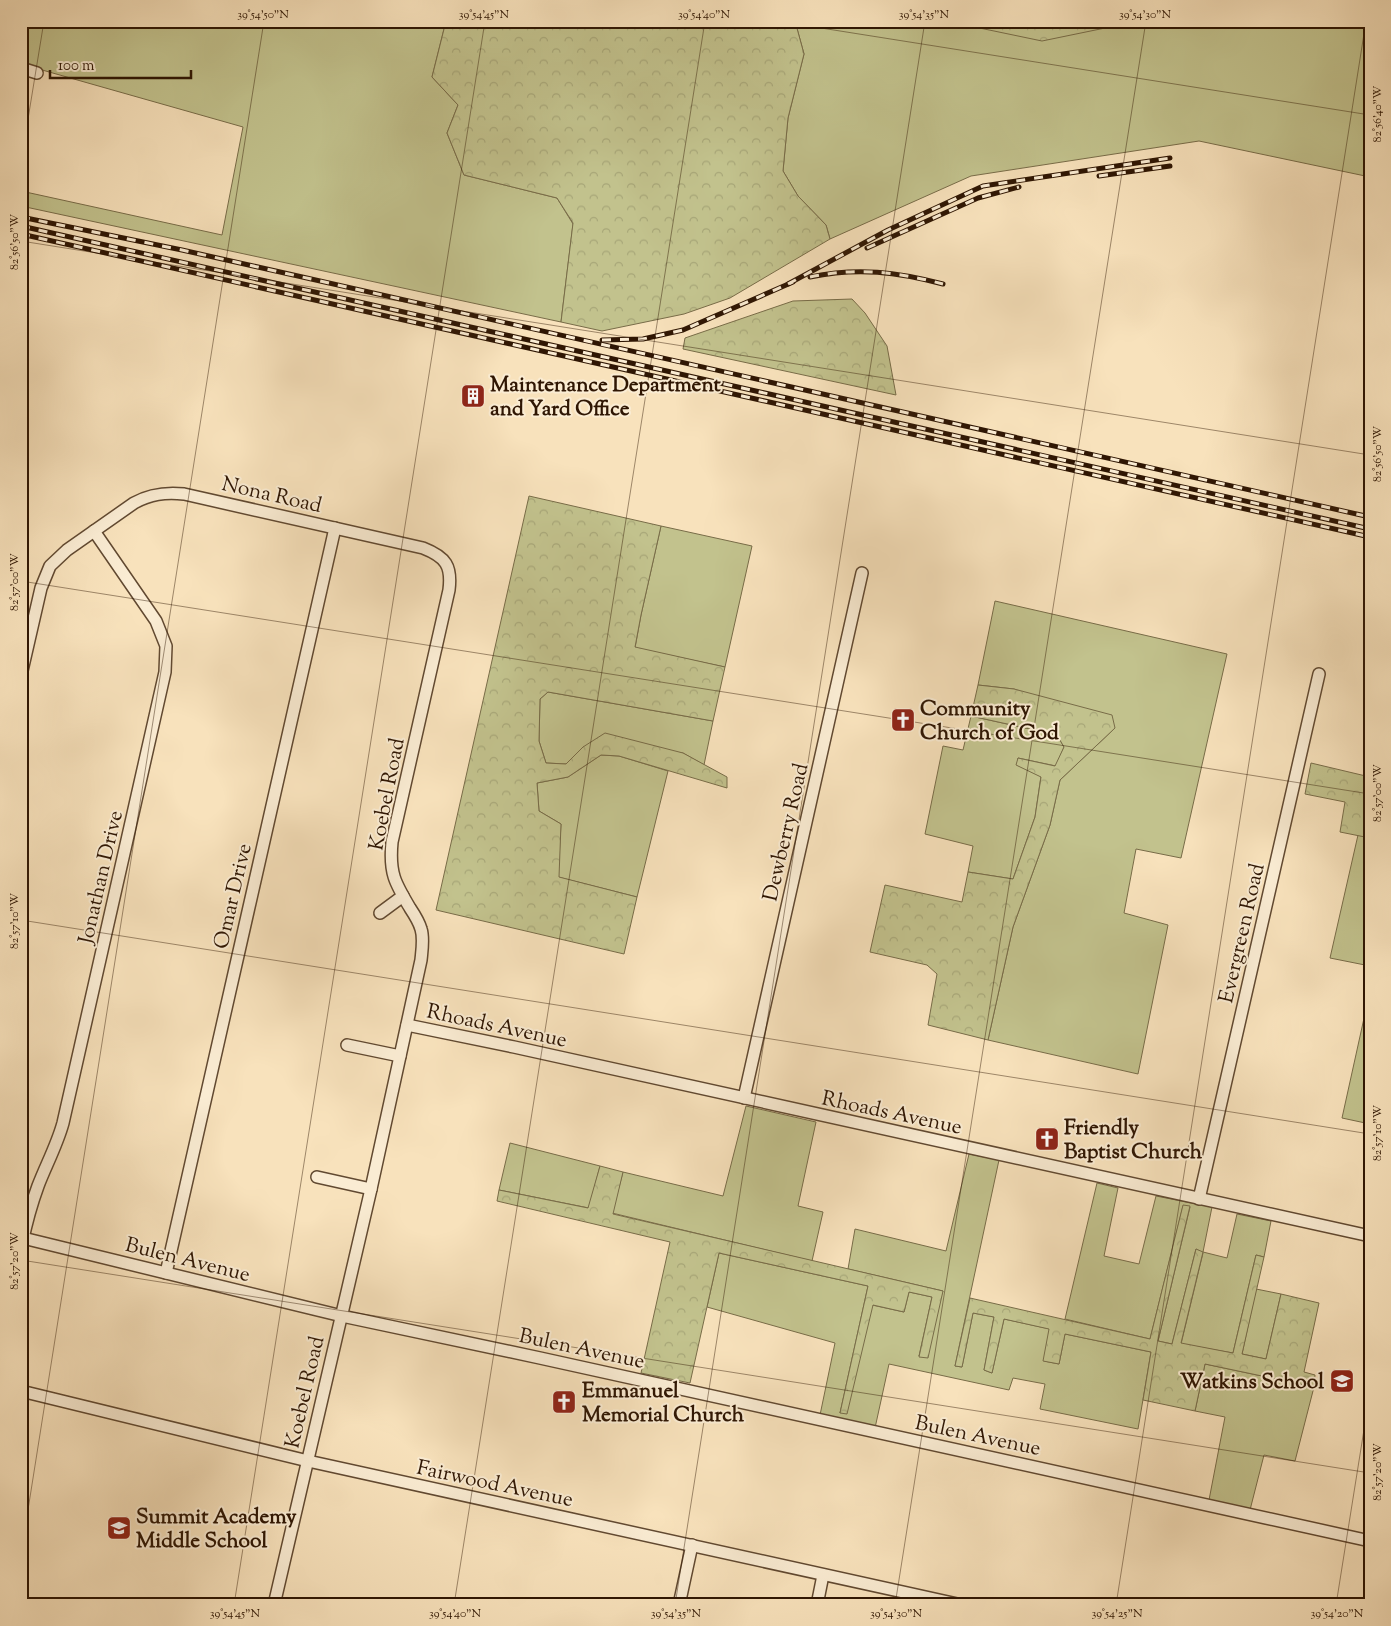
<svg xmlns="http://www.w3.org/2000/svg" width="1391" height="1626" viewBox="0 0 1391 1626" font-family="'Sorts Mill Goudy',serif">
<style>
.green{fill:#c2c28d;stroke:#786c48}
.forest{fill:url(#forest-crowns);stroke:#786c48}
.lines{fill:none;stroke-linecap:round;stroke-linejoin:round}
.minor-casing{stroke:#614931;stroke-width:14}
.minor{stroke:#faecd3;stroke-width:11}
.rail-casing{stroke:#2f1603;stroke-width:5}
.rail{stroke:#faecd3;stroke-width:3;stroke-dasharray:9;stroke-linecap:butt}
.ticks{fill:none;stroke:#2f1603;stroke-width:1;stroke-opacity:0.45}
.labels{text-anchor:middle;stroke-width:4;stroke-linejoin:round;paint-order:stroke}
.poi-label{font-size:21px;font-weight:bold;fill:#2f1603;stroke:#faecd3;text-anchor:start}
.street-label{font-size:21px;fill:#2f1603;stroke:#faecd3}
.neatline{fill:none;stroke:#2f1603;stroke-width:2}
.ticks-label{font-size:12px;text-anchor:middle;fill:#2f1603}
</style>
<defs>
<pattern id="forest-crowns" width="20" height="18" patternUnits="userSpaceOnUse" patternTransform="scale(1.25)"><rect width="20" height="18" fill="#c2c28d"/><path d="M2 6a3 3 0 1 1 6 0M12 15a3 3 0 1 1 6 0" fill="none" stroke="#a7a678"/></pattern>
</defs>
<rect width="100%" height="100%" fill="#f8e2bc"/>
<filter id="stains"><feTurbulence type="fractalNoise" baseFrequency=".004" numOctaves="4"/><feColorMatrix values="0 0 0 0 .2 0 0 0 0 .09 0 0 0 0 .02 0 0 0 .5 -.17"/></filter>
<radialGradient id="worn" r=".72"><stop offset=".6" stop-color="#630" stop-opacity="0"/><stop offset="1" stop-color="#630" stop-opacity=".3"/></radialGradient>
<g class="green">
<path d="M 21,21 L 446,21 L 432,77 L 458,105 L 447,133 L 464,175 L 557,198 L 573,224 L 561,322 L 21,206 L 21,191 L 222,235 L 243,127 L 21,64 Z"/>
<path d="M 795,21 L 936,21 L 970,26 L 1110,27 L 1110,21 L 1370,21 L 1370,177 L 1199,141 L 971,176 L 830,239 L 826,225 L 798,196 L 783,171 L 788,118 L 804,54 Z"/>
<path d="M 661,526 L 752,546 L 725,667 L 635,648 L 641,615 Z"/>
<path d="M 995,601 L 1227,654 L 1181,858 L 1136,849 L 1124,913 L 1168,925 L 1138,1074 L 988,1040 L 1013,927 L 1050,825 L 1060,780 L 1115,728 L 1014,689 L 978,685 Z"/>
<path d="M 548,692 L 713,721 L 704,765 L 683,753 L 583,747 L 566,764 L 546,763 L 539,741 L 540,699 Z"/>
<path d="M 971,716 L 1057,735 L 1064,747 L 1056,766 L 1018,758 L 1017,765 L 1041,776 L 1035,817 L 1013,879 L 968,872 L 973,846 L 925,834 L 943,746 L 963,750 Z"/>
<path d="M 601,755 L 619,756 L 668,771 L 637,897 L 558,877 L 561,824 L 539,811 L 537,783 L 568,777 Z"/>
<path d="M 1358,835 L 1370,838 L 1370,966 L 1330,958 Z"/>
<path d="M 1370,991 L 1370,1124 L 1342,1118 Z"/>
<path d="M 746,1106 L 816,1122 L 798,1206 L 823,1212 L 812,1261 L 612,1213 L 623,1172 L 723,1196 Z"/>
<path d="M 510,1143 L 600,1166 L 589,1208 L 499,1190 Z"/>
<path d="M 969,1154 L 999,1160 L 955,1366 L 962,1367 L 973,1313 L 994,1317 L 984,1370 L 992,1373 L 1004,1319 L 1050,1329 L 1044,1361 L 1059,1364 L 1065,1334 L 1151,1352 L 1138,1429 L 1040,1409 L 1045,1384 L 1013,1378 L 1009,1390 L 889,1364 L 875,1428 L 820,1415 L 835,1343 L 707,1307 L 719,1253 L 868,1286 L 840,1413 L 872,1305 L 904,1312 L 909,1292 L 932,1297 L 919,1356 L 943,1291 L 848,1269 L 855,1229 L 946,1251 Z"/>
<path d="M 1097,1183 L 1118,1188 L 1104,1256 L 1139,1264 L 1156,1196 L 1212,1207 L 1203,1252 L 1227,1258 L 1237,1214 L 1271,1221 L 1264,1257 L 1256,1255 L 1233,1353 L 1181,1344 L 1203,1253 L 1196,1249 L 1172,1344 L 1158,1341 L 1190,1207 L 1183,1206 L 1150,1339 L 1065,1319 Z"/>
<path d="M 1256,1289 L 1281,1294 L 1266,1359 L 1242,1354 Z"/>
<path d="M 1205,1364 L 1314,1387 L 1295,1461 L 1264,1455 L 1250,1510 L 1209,1500 L 1225,1417 L 1195,1411 Z"/>
</g>
<g class="forest">
<path d="M 446,21 L 795,21 L 804,54 L 788,118 L 783,171 L 798,196 L 826,225 L 830,239 L 730,298 L 684,314 L 602,331 L 561,322 L 573,223 L 557,198 L 464,175 L 447,133 L 458,105 L 432,77 Z"/>
<path d="M 936,21 L 1110,21 L 1110,27 L 1042,41 L 970,26 Z"/>
<path d="M 852,299 L 865,313 L 887,346 L 896,395 L 683,349 L 685,338 L 793,301 Z"/>
<path d="M 529,496 L 661,526 L 641,615 L 635,647 L 725,667 L 713,721 L 548,692 L 540,699 L 539,741 L 546,763 L 566,764 L 583,747 L 605,733 L 683,753 L 727,777 L 727,788 L 619,756 L 601,755 L 568,777 L 537,783 L 539,811 L 561,824 L 559,877 L 637,897 L 624,954 L 436,910 Z"/>
<path d="M 978,685 L 1014,689 L 1112,715 L 1115,728 L 1060,780 L 1050,825 L 1013,927 L 988,1040 L 928,1025 L 937,974 L 927,965 L 870,952 L 885,885 L 962,902 L 968,872 L 1013,879 L 1035,817 L 1041,777 L 1016,765 L 1018,758 L 1055,766 L 1064,747 L 1057,735 L 971,716 Z"/>
<path d="M 1311,763 L 1370,777 L 1370,838 L 1340,832 L 1345,802 L 1305,794 Z"/>
<path d="M 600,1166 L 623,1172 L 613,1214 L 943,1291 L 928,1358 L 919,1357 L 932,1297 L 909,1292 L 904,1312 L 873,1305 L 847,1414 L 840,1413 L 868,1286 L 719,1253 L 690,1383 L 641,1373 L 670,1242 L 497,1201 L 499,1190 L 588,1208 Z"/>
<path d="M 1183,1205 L 1190,1206 L 1158,1341 L 1172,1344 L 1196,1249 L 1203,1252 L 1181,1343 L 1233,1353 L 1256,1255 L 1264,1257 L 1242,1354 L 1266,1359 L 1281,1294 L 1319,1303 L 1304,1372 L 1315,1375 L 1314,1387 L 1205,1364 L 1195,1411 L 1143,1400 L 1151,1352 L 1065,1334 L 1059,1364 L 1043,1361 L 1049,1329 L 1004,1319 L 992,1373 L 984,1370 L 994,1317 L 973,1313 L 962,1367 L 955,1366 L 970,1298 L 1150,1339 Z"/>
</g>
<g class="lines">
<defs>
<g id="minor">
<path d="M 21,68 L 37,73"/>
<path d="M 21,675 L 41,588 L 50,566 L 67,550 L 134,503 C 150,494 165,492 184,494 L 423,548 C 446,557 452,566 449,590 L 392,842 C 389,873 395,883 410,908 C 414,914 419,922 421,929 C 424,938 422,950 421,960 L 371,1189 L 274,1605"/>
<path d="M 380,913 L 403,896"/>
<path d="M 407,1025 L 514,1047 L 1370,1236"/>
<path d="M 347,1045 L 400,1056"/>
<path d="M 744,1098 L 862,573"/>
<path d="M 317,1177 L 371,1189"/>
<path d="M 1199,1199 L 1319,674"/>
<path d="M 23,1238 L 342,1316 L 540,1358 L 1370,1541"/>
<path d="M 22,1243 C 26,1224 31,1205 38,1186 C 46,1165 57,1145 63,1123 L 165,672 L 166,646 L 156,621 L 94,531"/>
<path d="M 166,1273 L 335,528"/>
<path d="M 21,1391 L 308,1461 L 962,1605"/>
<path d="M 679,1605 L 692,1545"/>
<path d="M 817,1605 L 823,1575"/>
</g>
</defs>
<use href="#minor" class="minor-casing"/>
<use href="#minor" class="minor"/>
<defs>
<g id="rail">
<path d="M 1099,176 L 1170,166"/>
<path d="M 21,217 L 182,250 L 1370,517"/>
<path d="M 21,226 L 1370,529"/>
<path d="M 21,234 L 1370,537"/>
<path d="M 867,248 L 978,198 L 1019,187"/>
<path d="M 810,277 C 858,267 897,272 943,284"/>
<path d="M 788,284 L 888,230 L 983,186 L 1170,158"/>
<path d="M 602,340 L 643,339 L 683,330 L 793,282"/>
</g>
</defs>
<use href="#rail" class="rail-casing"/>
<use href="#rail" class="rail"/>
</g>
<path class="ticks" d="M 777,21 L 1370,115M 21,162 L 44,21M 21,241 L 1370,455M 21,581 L 1370,794M 21,920 L 1370,1134M 21,1260 L 1370,1473M 21,1554 L 264,21M 21,1599 L 55,1605M 234,1605 L 485,21M 454,1605 L 705,21M 675,1605 L 925,21M 895,1605 L 1146,21M 1116,1605 L 1366,21M 1336,1605 L 1370,1392"/>
<defs>
<symbol id="building-square" viewBox="-11 -11 22 22"><rect x="-9" y="-9" width="18" height="18" rx="4" fill="#8f2418" stroke="#faecd3"/><path d="M-4-6H4V6H1V3H-1V6H-4ZM-2.5-4.3h1.7v1.8h-1.7ZM.8-4.3h1.7v1.8H.8ZM-2.5-1h1.7V.8h-1.7ZM.8-1h1.7V.8H.8Z" fill="#fff"/></symbol>
<symbol id="church-square" viewBox="-11 -11 22 22"><rect x="-9" y="-9" width="18" height="18" rx="4" fill="#8f2418" stroke="#faecd3"/><path d="M-1.2-6h2.4v3.5h3.3v2.4h-3.3V6h-2.4V-.1h-3.3v-2.4h3.3Z" fill="#fff"/></symbol>
<symbol id="school-square" viewBox="-11 -11 22 22"><rect x="-9" y="-9" width="18" height="18" rx="4" fill="#8f2418" stroke="#faecd3"/><path d="M0-5L7-2L0 1L-7-2ZM-4 1L0 2.5L4 1V4Q0 6-4 4Z" fill="#fff"/></symbol>
</defs>
<g fill-rule="evenodd">
<use href="#building-square" x="459" y="382" width="28" height="28"/>
<use href="#church-square" x="889" y="706" width="28" height="28"/>
<use href="#church-square" x="1033" y="1125" width="28" height="28"/>
<use href="#school-square" x="1328" y="1367" width="28" height="28"/>
<use href="#church-square" x="550" y="1388" width="28" height="28"/>
<use href="#school-square" x="105" y="1514" width="28" height="28"/>
</g>
<g class="labels">
<g class="poi-label">
<text x="490" y="391">Maintenance Department<tspan x="490" dy="24">and Yard Office</tspan></text>
<text x="920" y="715">Community<tspan x="920" dy="24">Church of God</tspan></text>
<text x="1064" y="1134">Friendly<tspan x="1064" dy="24">Baptist Church</tspan></text>
<text x="1324" y="1388" text-anchor="end">Watkins School</text>
<text x="582" y="1397">Emmanuel<tspan x="582" dy="24">Memorial Church</tspan></text>
<text x="136" y="1523">Summit Academy<tspan x="136" dy="24">Middle School</tspan></text>
</g>
<g class="street-label">
<text transform="translate(272 494) rotate(13)" y="7">Nona Road</text>
<text transform="translate(386 794) rotate(-79)" y="7">Koebel Road</text>
<text transform="translate(785 832) rotate(-77)" y="7">Dewberry Road</text>
<text transform="translate(100 877) rotate(-77)" y="7">Jonathan Drive</text>
<text transform="translate(232 896) rotate(-77)" y="7">Omar Drive</text>
<text transform="translate(1241 933) rotate(-77)" y="7">Evergreen Road</text>
<text transform="translate(497 1025) rotate(12)" y="7">Rhoads Avenue</text>
<text transform="translate(892 1112) rotate(12)" y="7">Rhoads Avenue</text>
<text transform="translate(188 1259) rotate(14)" y="7">Bulen Avenue</text>
<text transform="translate(582 1348) rotate(12)" y="7">Bulen Avenue</text>
<text transform="translate(304 1392) rotate(-77)" y="7">Koebel Road</text>
<text transform="translate(978 1435) rotate(12)" y="7">Bulen Avenue</text>
<text transform="translate(495 1483) rotate(12)" y="7">Fairwood Avenue</text>
</g>
</g>
<rect width="1391" height="1626" fill="none" stroke="#f8e2bc" stroke-width="55"/>
<path d="M50 70v8h141v-8" fill="none" stroke="#2f1603" stroke-width="2.5"/>
<text x="58" y="70" font-size="15" fill="#2f1603" stroke="#faecd3" stroke-width="4" paint-order="stroke">100 m</text>
<rect x="28" y="28" width="1336" height="1570" class="neatline"/>
<g class="ticks-label">
<text x="263" y="18">39°54'50"N</text>
<text x="484" y="18">39°54'45"N</text>
<text x="704" y="18">39°54'40"N</text>
<text x="924" y="18">39°54'35"N</text>
<text x="1145" y="18">39°54'30"N</text>
<text transform="translate(1377 114) rotate(-90)" y="4">82°56'40"W</text>
<text transform="translate(14 242) rotate(-90)" y="4">82°56'50"W</text>
<text transform="translate(1377 454) rotate(-90)" y="4">82°56'50"W</text>
<text transform="translate(14 582) rotate(-90)" y="4">82°57'00"W</text>
<text transform="translate(1377 793) rotate(-90)" y="4">82°57'00"W</text>
<text transform="translate(14 921) rotate(-90)" y="4">82°57'10"W</text>
<text transform="translate(1377 1133) rotate(-90)" y="4">82°57'10"W</text>
<text transform="translate(14 1261) rotate(-90)" y="4">82°57'20"W</text>
<text transform="translate(1377 1472) rotate(-90)" y="4">82°57'20"W</text>
<text x="235" y="1617">39°54'45"N</text>
<text x="455" y="1617">39°54'40"N</text>
<text x="676" y="1617">39°54'35"N</text>
<text x="896" y="1617">39°54'30"N</text>
<text x="1117" y="1617">39°54'25"N</text>
<text x="1337" y="1617">39°54'20"N</text>
</g>
<rect width="100%" height="100%" filter="url(#stains)"/>
<rect width="100%" height="100%" fill="url(#worn)"/>
</svg>
